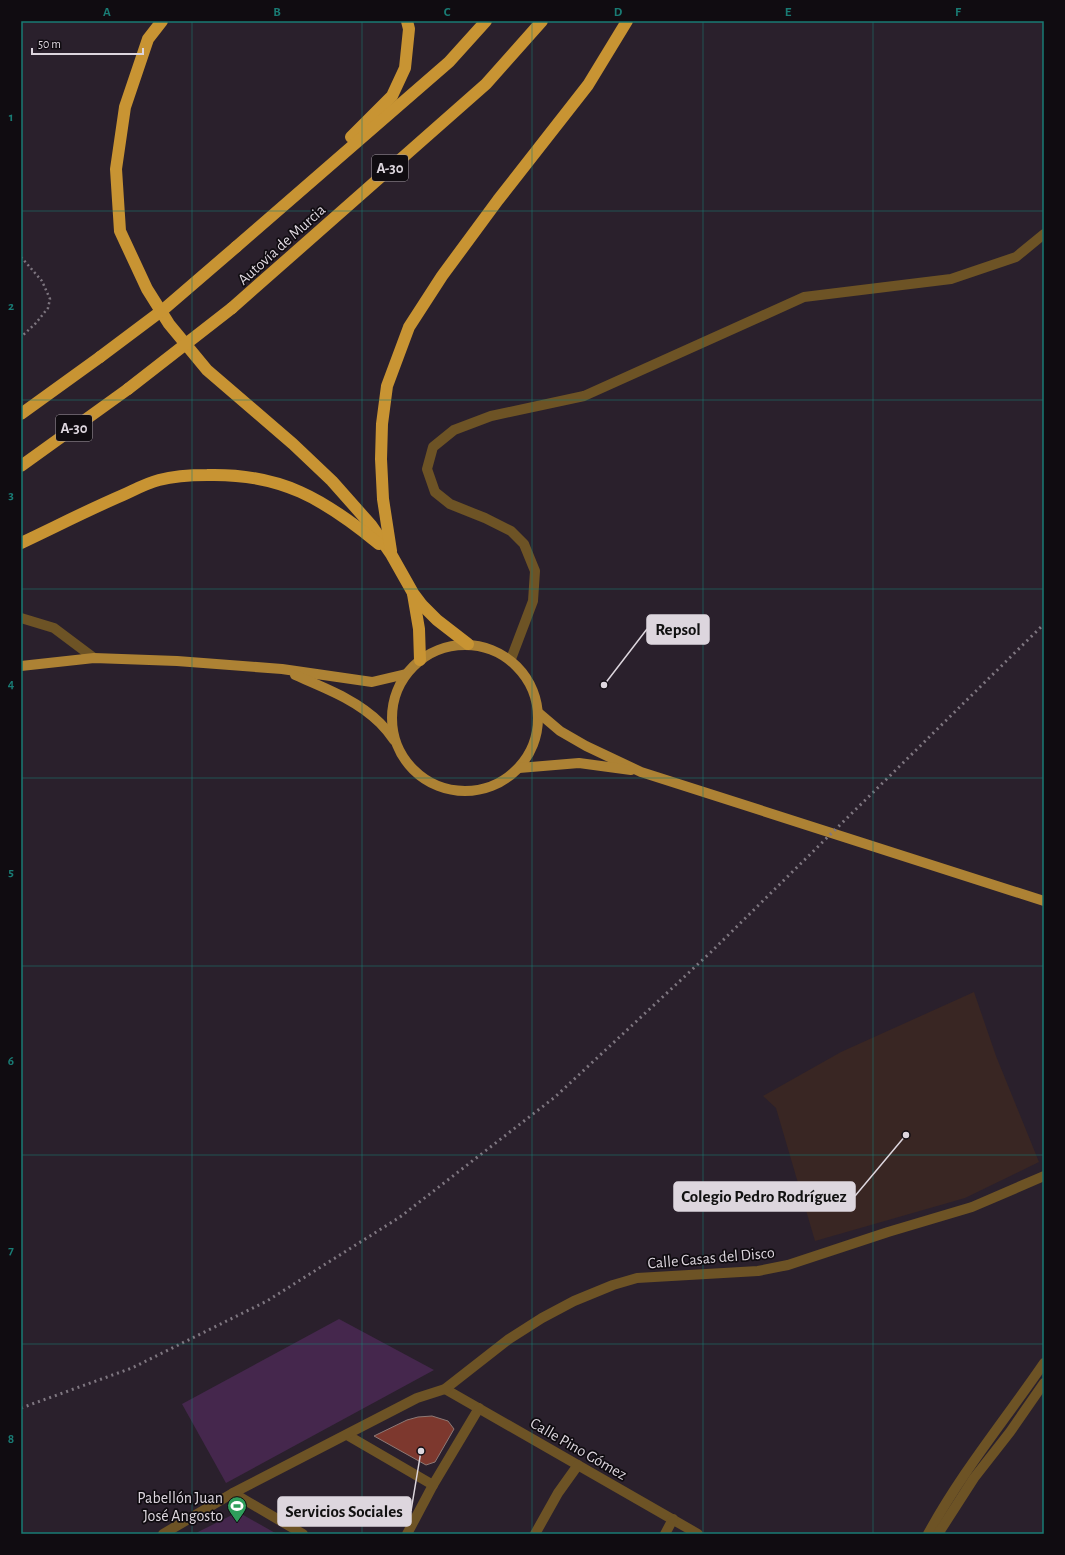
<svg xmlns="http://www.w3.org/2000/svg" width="1065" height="1555" viewBox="0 0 1065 1555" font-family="'Alegreya Sans',sans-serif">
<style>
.education{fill:#392623}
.green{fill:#45274d}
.building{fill:#7d382e;stroke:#8e7975}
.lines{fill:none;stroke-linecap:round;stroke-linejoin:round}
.path{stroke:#7d757f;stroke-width:2.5;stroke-dasharray:2 3;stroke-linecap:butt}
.minor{stroke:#6d5325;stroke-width:10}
.major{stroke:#ad8234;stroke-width:10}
.highway{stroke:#c89433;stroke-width:12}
.rail{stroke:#7f7781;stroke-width:3;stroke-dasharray:2 4;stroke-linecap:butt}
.highway-bridge{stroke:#c89433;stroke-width:12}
.grid{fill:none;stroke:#197b74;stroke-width:1;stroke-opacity:0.55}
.labels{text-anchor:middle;stroke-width:3.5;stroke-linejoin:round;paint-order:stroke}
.shield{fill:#100c11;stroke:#a099a0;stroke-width:1}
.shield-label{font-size:15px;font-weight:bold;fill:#ddd6de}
.street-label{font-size:16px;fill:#ddd6de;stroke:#100c11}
.poi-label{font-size:16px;fill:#ddd6de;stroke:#100c11;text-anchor:end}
.leader{fill:none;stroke:#ddd6de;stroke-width:1.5}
.callout-dot{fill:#ddd6de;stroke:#100c11;stroke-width:1.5}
.callout{fill:#ddd6de;stroke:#ddd6de;stroke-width:1.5}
.callout-label{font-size:17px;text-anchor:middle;font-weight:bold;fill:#111}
.neatline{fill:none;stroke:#197b74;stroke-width:1.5}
.grid-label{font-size:13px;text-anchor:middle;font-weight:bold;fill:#197b74}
</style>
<rect width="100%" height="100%" fill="#2a202c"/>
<path class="education" d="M 974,992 L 996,1056 L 1039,1162 L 965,1198 L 815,1241 L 776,1108 L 763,1096 L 841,1052 Z"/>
<g class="green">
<path d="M 339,1319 L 434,1370 L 226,1483 L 182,1404 Z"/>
<path d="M 238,1512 L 277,1534 L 194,1534 Z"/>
</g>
<path class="building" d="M 432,1416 L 448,1421 L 454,1429 L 435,1462 L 426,1465 L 374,1436 L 407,1420 L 418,1417 Z"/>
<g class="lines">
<path class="path" d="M 21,257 L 42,281 L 50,299 L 48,308 L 36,323 L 21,337"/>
<g class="minor">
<path d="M 21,618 L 54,628 L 94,658"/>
<path d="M 511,659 L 533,601 L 535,571 L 524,544 L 511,531 L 485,518 L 450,504 L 435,492 L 427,469 L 433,447 L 454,430 L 491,416 L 584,396 L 804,297 L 951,279 L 1016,257 L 1044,234"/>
<path d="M 445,1389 L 698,1534"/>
<path d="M 347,1435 L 433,1485"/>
<path d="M 233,1493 L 303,1534"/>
<path d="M 163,1534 L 233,1493 L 417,1398 L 445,1389 L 509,1339 L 542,1318 L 574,1301 L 613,1285 L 637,1278 L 758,1271 L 788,1265 L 888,1232 L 972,1207 L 1044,1176"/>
<path d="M 407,1534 L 433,1485 L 479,1408"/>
<path d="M 535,1534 L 558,1493 L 578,1465"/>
<path d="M 665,1534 L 673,1519"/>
<path d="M 928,1534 C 961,1473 1005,1420 1044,1363"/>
<path d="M 938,1534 L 974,1478 L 1010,1432 L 1044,1383"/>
</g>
<g class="major">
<circle cx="465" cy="718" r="73"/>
<path d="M 21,666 L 94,658 L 177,661 L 282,669 L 372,682 L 406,674"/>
<path d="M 295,675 C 325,688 357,700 380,723 C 385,728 390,734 394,740"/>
<path d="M 540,714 L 560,731 L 586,746 L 641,772 L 1044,901"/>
<path d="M 519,768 L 579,763 L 631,770"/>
</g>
<g class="highway">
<path d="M 162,21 L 148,39 L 125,107 L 116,169 L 120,231 L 147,289 L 169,324 L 207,370 L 293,444 L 332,481 L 371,525 L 391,554 L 413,593 L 422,605 L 437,620 L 468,644"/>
<path d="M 351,137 L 392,96 L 405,68 L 409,29 L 407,21"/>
<path d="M 236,247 L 449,62 L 486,21"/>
<path d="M 232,308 L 486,84 L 542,21"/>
<path d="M 21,414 L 100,357"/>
<path d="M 21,466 L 128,389"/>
<path d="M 21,543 C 55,527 88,510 123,495 C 134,490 147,483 159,480 C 174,476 192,475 207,475 C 281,473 324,499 379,544"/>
<path d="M 391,551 L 383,499 L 381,459 L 382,424 L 387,386 L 409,327 L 442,276 L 498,200 L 588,85 L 627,21"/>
<path d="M 413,594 L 419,629 L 420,660"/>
</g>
<path class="rail" d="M 21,1408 L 132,1368 L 267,1301 L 400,1217 L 555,1097 L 711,952 L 1044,624"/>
<g class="highway-bridge">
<path d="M 100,357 L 164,309 L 236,247"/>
<path d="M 128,389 L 232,308"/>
</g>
</g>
<path class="grid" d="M 192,21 L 192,1534M 362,21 L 362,1534M 532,21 L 532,1534M 703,21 L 703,1534M 873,21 L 873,1534M 21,211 L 1044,211M 21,400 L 1044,400M 21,589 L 1044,589M 21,778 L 1044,778M 21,966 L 1044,966M 21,1155 L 1044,1155M 21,1344 L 1044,1344"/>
<defs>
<symbol id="stadium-pin" viewBox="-11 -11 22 30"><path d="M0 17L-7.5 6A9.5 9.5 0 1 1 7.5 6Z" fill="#2e9e5b" stroke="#100c11"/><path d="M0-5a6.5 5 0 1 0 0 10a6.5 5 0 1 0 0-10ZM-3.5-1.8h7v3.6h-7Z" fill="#fff"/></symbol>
</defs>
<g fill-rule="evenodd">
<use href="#stadium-pin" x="226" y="1495" width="22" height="30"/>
</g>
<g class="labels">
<g class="shield">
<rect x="372" y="155" width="36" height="26" rx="3"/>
<rect x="56" y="415" width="36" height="26" rx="3"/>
</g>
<g class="shield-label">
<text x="390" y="173">A-30</text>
<text x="74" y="433">A-30</text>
</g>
<g class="street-label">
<text transform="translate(281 244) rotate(-42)" y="6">Autovía de Murcia</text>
<text transform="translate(711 1257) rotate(-5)" y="6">Calle Casas del Disco</text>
<text transform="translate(579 1448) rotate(30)" y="6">Calle Pino Gómez</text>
</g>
<g class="poi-label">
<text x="223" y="1503">Pabellón Juan<tspan x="223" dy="18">José Angosto</tspan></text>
</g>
</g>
<path class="leader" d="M604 685L647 629M906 1135L855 1196M421 1451L411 1511"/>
<g class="callout-dot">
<circle cx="604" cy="685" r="4"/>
<circle cx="906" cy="1135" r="4"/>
<circle cx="421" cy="1451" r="4"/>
</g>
<g class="callout">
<rect x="647" y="615" width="62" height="29" rx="4"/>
<rect x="674" y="1182" width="181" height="29" rx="4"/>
<rect x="278" y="1497" width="133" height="29" rx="4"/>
</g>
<g class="callout-label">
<text x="678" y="635">Repsol</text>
<text x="764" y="1202">Colegio Pedro Rodríguez</text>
<text x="344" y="1517">Servicios Sociales</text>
</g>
<rect width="1065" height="1555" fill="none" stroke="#100c11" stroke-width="44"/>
<path d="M32 48v6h111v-6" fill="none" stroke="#ddd6de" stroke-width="2"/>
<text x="38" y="48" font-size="12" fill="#ddd6de" stroke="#100c11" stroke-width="3" paint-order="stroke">50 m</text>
<rect x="22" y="22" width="1021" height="1511" class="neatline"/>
<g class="grid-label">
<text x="107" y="16">A</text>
<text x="277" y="16">B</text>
<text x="447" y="16">C</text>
<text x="618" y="16">D</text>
<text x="788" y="16">E</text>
<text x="958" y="16">F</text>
<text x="11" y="121">1</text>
<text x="11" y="310">2</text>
<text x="11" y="499">3</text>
<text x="11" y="688">4</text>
<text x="11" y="876">5</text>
<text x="11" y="1065">6</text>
<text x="11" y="1254">7</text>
<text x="11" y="1443">8</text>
</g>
</svg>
